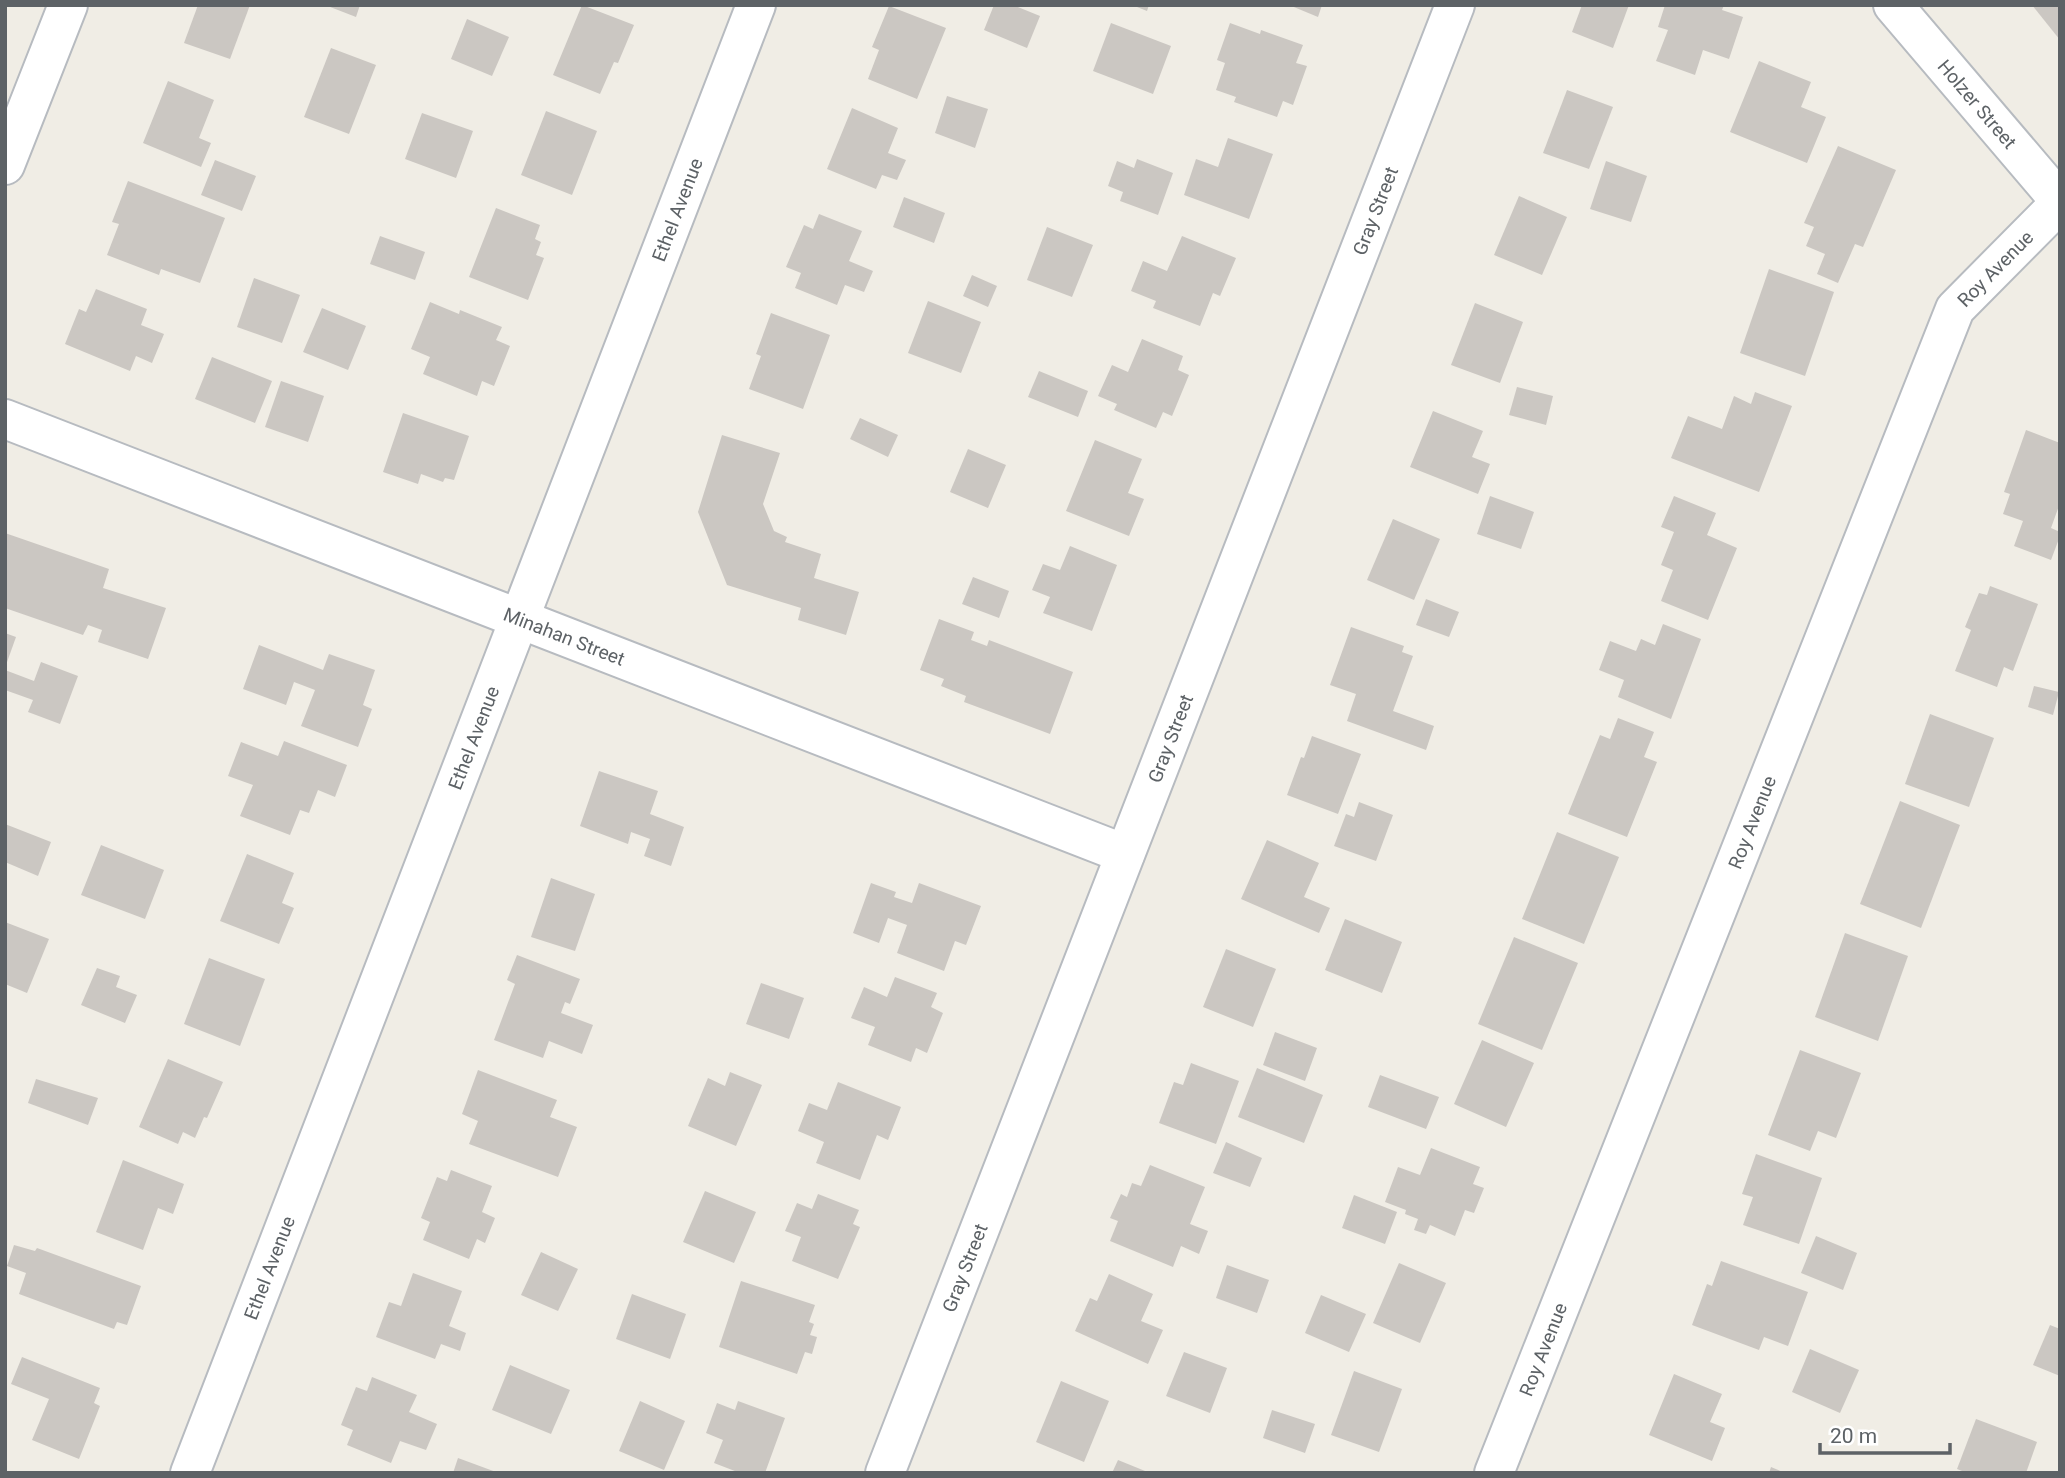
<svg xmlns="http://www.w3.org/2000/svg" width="2065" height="1478" viewBox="0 0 2065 1478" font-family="Roboto,sans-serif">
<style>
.building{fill:#cbc7c2}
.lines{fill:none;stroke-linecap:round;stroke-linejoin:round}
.minor-casing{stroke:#b7bbc0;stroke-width:42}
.minor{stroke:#fff;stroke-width:38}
.labels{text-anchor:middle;stroke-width:6;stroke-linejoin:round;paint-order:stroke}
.street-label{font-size:19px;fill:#5d6266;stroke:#fff}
</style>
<rect width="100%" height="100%" fill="#f0ede5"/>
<g class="building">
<path d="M 198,5 L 250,5 L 230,59 L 184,43 Z"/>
<path d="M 325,5 L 360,5 L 356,17 Z"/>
<path d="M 582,5 L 634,25 L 618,63 L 614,62 L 600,94 L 553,75 Z"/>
<path d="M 994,5 L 1013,5 L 1040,16 L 1027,48 L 984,30 Z"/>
<path d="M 1132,5 L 1149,5 L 1147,11 Z"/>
<path d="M 1289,5 L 1322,5 L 1318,17 Z"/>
<path d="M 1582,5 L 1629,5 L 1613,48 L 1572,32 Z"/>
<path d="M 1665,5 L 1724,5 L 1722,10 L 1743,17 L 1729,59 L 1703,50 L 1695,75 L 1656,61 L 1668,30 L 1658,27 Z"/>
<path d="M 2032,5 L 2060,5 L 2060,40 Z"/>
<path d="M 889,6 L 946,28 L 917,99 L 868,79 L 879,50 L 872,47 Z"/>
<path d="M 467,19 L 509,37 L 492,76 L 451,59 Z"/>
<path d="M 1111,23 L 1171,46 L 1153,94 L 1093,71 Z"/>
<path d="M 1230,23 L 1260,34 L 1261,30 L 1303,45 L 1296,63 L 1307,66 L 1293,105 L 1283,101 L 1277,117 L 1234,102 L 1236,97 L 1216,90 L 1225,63 L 1217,60 Z"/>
<path d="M 331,48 L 376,65 L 349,134 L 304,117 Z"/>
<path d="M 1759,61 L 1811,82 L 1801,107 L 1826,117 L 1807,163 L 1730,132 Z"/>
<path d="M 168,81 L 214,100 L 199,138 L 211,143 L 201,167 L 143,143 Z"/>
<path d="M 1567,90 L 1613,107 L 1589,169 L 1543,153 Z"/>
<path d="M 947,96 L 988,109 L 975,148 L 935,133 Z"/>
<path d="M 852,108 L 898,128 L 888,153 L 906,160 L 897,180 L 882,175 L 876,189 L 827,169 Z"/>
<path d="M 546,111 L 597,131 L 572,195 L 521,175 Z"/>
<path d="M 422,113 L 473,131 L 456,178 L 405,159 Z"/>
<path d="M 1228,138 L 1273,154 L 1249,219 L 1184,195 L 1196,159 L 1218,167 Z"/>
<path d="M 1838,146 L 1896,170 L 1863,247 L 1855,244 L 1838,283 L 1817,274 L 1825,254 L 1806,246 L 1814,227 L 1804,223 Z"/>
<path d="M 1137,159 L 1173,173 L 1158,215 L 1120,201 L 1123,192 L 1108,186 L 1117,161 L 1134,168 Z"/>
<path d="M 215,160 L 256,176 L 242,211 L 201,195 Z"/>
<path d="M 1606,161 L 1647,176 L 1631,222 L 1590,209 Z"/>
<path d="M 128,181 L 225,218 L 200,283 L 161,269 L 159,275 L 107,255 L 119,224 L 112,222 Z"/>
<path d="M 1519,196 L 1567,217 L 1542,275 L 1494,255 Z"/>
<path d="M 904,197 L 945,213 L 934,243 L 893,227 Z"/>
<path d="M 496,208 L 540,225 L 535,239 L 541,242 L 536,255 L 544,258 L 528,300 L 469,277 Z"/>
<path d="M 819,214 L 862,231 L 849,261 L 873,271 L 864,292 L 845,285 L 837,305 L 795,288 L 801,273 L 786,267 L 804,225 L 813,229 Z"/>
<path d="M 1047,227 L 1093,245 L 1072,297 L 1027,280 Z"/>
<path d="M 380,236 L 425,252 L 415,280 L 370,264 Z"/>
<path d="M 1182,236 L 1236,258 L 1220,296 L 1213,293 L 1200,326 L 1153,308 L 1156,301 L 1131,291 L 1143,261 L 1167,271 Z"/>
<path d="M 1769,269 L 1834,292 L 1805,376 L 1740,353 Z"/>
<path d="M 972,275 L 997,286 L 988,307 L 963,296 Z"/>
<path d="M 254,278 L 300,295 L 282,343 L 237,327 Z"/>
<path d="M 96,289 L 147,309 L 141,325 L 164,334 L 152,363 L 136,356 L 130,371 L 65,344 L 79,309 L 86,312 Z"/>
<path d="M 928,301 L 981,322 L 961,373 L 908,353 Z"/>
<path d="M 430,302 L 459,314 L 460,310 L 502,327 L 496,340 L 510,346 L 494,386 L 482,381 L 477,396 L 423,374 L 430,357 L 411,349 Z"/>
<path d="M 1475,303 L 1523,322 L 1500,383 L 1451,365 Z"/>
<path d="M 322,308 L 366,326 L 348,370 L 303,352 Z"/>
<path d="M 771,313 L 830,335 L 803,409 L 749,389 L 761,356 L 756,354 Z"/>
<path d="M 1142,339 L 1183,356 L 1178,370 L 1189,375 L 1172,416 L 1163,412 L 1156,428 L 1114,410 L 1117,404 L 1098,396 L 1112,365 L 1128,372 Z"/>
<path d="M 212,357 L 272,381 L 255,423 L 195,399 Z"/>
<path d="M 1039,371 L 1088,391 L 1078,417 L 1028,397 Z"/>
<path d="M 281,381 L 324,396 L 308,442 L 265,427 Z"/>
<path d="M 1517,387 L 1553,396 L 1546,425 L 1509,415 Z"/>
<path d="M 1755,392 L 1792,406 L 1759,492 L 1671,458 L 1688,416 L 1722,429 L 1734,396 L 1751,404 Z"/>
<path d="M 1433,411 L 1483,431 L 1472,457 L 1490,464 L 1478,494 L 1410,467 Z"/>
<path d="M 403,413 L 469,436 L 454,480 L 445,478 L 443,482 L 421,474 L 418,484 L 383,472 Z"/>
<path d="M 860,418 L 898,435 L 888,457 L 850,439 Z"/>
<path d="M 2026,430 L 2060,443 L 2060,503 L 2051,528 L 2060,532 L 2060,536 L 2051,560 L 2014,546 L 2023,521 L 2003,514 L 2010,494 L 2004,492 Z"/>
<path d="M 722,435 L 780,453 L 763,504 L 774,531 L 787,537 L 785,542 L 821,554 L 814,578 L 859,592 L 846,635 L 798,620 L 801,608 L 727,585 L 698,512 Z"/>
<path d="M 1095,440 L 1142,459 L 1128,493 L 1144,499 L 1129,536 L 1066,511 Z"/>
<path d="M 968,449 L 1006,465 L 988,508 L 950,492 Z"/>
<path d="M 1490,496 L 1534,512 L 1521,549 L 1477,534 Z"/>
<path d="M 1674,496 L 1716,513 L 1707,535 L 1737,548 L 1708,620 L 1661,601 L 1673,570 L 1661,565 L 1674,532 L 1661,527 Z"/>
<path d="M 1393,519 L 1440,539 L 1414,600 L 1367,580 Z"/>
<path d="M 5,533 L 109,569 L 103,588 L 166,608 L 148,659 L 98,642 L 102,630 L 88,625 L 83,635 L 5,608 Z"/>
<path d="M 1070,546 L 1117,565 L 1092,631 L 1043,613 L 1050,597 L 1032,590 L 1043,564 L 1060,570 Z"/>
<path d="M 973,577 L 1009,591 L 999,618 L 962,604 Z"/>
<path d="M 1990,586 L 2038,604 L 2013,671 L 2004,667 L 1997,687 L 1955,671 L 1971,630 L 1965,627 L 1979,593 L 1987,595 Z"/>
<path d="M 1426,599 L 1459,612 L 1449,637 L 1416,625 Z"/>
<path d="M 939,619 L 974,632 L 971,640 L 987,646 L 989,640 L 1073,672 L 1050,734 L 964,702 L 966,696 L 941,686 L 944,679 L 920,670 Z"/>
<path d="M 1663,624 L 1701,639 L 1671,719 L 1618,697 L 1624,680 L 1599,670 L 1610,641 L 1636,651 L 1641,639 L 1655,645 Z"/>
<path d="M 1351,627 L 1404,646 L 1402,652 L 1413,656 L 1393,711 L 1434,726 L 1426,750 L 1347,721 L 1356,694 L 1330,685 Z"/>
<path d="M 5,633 L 16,637 L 6,665 L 5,665 Z"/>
<path d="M 259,645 L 323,670 L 329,654 L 375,670 L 363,705 L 372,709 L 358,747 L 301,726 L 315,690 L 294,682 L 286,705 L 243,689 Z"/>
<path d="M 41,662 L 78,676 L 60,724 L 28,712 L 33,700 L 5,690 L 5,670 L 34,681 Z"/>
<path d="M 2034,686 L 2059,692 L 2053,715 L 2028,707 Z"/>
<path d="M 1930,714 L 1994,738 L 1969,807 L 1905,784 Z"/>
<path d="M 1618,718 L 1654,732 L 1644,757 L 1657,762 L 1627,837 L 1568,814 L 1600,735 L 1610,739 Z"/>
<path d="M 1312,736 L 1361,754 L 1338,814 L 1287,795 L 1301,757 L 1304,758 Z"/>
<path d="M 284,741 L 347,765 L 335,797 L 318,790 L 309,813 L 300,810 L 290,835 L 240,816 L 253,785 L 228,776 L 241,742 L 278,756 Z"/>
<path d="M 599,771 L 658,791 L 650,814 L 684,827 L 671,866 L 644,856 L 650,839 L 631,832 L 628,844 L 580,826 Z"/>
<path d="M 1900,801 L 1960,825 L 1921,928 L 1860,904 Z"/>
<path d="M 1359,802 L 1393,815 L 1376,861 L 1334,846 L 1346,814 L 1354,817 Z"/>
<path d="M 5,824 L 51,842 L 38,876 L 5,862 Z"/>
<path d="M 1557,832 L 1619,857 L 1584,944 L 1522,919 Z"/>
<path d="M 1267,840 L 1319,863 L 1304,897 L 1330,908 L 1319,933 L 1241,899 Z"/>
<path d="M 101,845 L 164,870 L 145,919 L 81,895 Z"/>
<path d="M 247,854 L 294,873 L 282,903 L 294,908 L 279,944 L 220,921 Z"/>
<path d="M 551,878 L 595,894 L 575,951 L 531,937 Z"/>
<path d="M 871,883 L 896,892 L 894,897 L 912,903 L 919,883 L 981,906 L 966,945 L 955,941 L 944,971 L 897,953 L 907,925 L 888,918 L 879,943 L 853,933 Z"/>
<path d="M 1345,919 L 1402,942 L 1382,993 L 1325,970 Z"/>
<path d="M 5,922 L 49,939 L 27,993 L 5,984 Z"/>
<path d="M 1845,933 L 1908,956 L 1878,1041 L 1815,1017 Z"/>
<path d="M 1514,937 L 1578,963 L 1542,1050 L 1478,1024 Z"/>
<path d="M 1226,949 L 1276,969 L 1253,1027 L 1203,1007 Z"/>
<path d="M 517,955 L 580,979 L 570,1004 L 565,1002 L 561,1013 L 593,1025 L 582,1054 L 549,1041 L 543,1058 L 494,1040 L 515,984 L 507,980 Z"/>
<path d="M 209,958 L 265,979 L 240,1046 L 184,1024 Z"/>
<path d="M 97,968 L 120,976 L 116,987 L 137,995 L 125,1023 L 81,1005 Z"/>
<path d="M 895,977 L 937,993 L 931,1007 L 943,1013 L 927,1053 L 916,1048 L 911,1062 L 868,1045 L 875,1027 L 851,1018 L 864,987 L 887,997 Z"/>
<path d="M 761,983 L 804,998 L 789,1039 L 746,1024 Z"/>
<path d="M 1275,1032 L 1317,1048 L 1305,1081 L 1263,1065 Z"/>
<path d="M 1482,1040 L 1534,1063 L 1506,1127 L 1454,1104 Z"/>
<path d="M 1800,1050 L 1861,1073 L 1836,1138 L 1818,1131 L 1810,1151 L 1768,1135 Z"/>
<path d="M 168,1059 L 223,1082 L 207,1118 L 204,1117 L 195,1138 L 183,1132 L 178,1144 L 139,1127 Z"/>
<path d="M 1191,1063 L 1239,1081 L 1216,1144 L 1159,1123 L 1174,1082 L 1183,1085 Z"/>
<path d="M 1257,1068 L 1323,1095 L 1304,1143 L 1238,1117 Z"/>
<path d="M 478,1070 L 557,1100 L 550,1117 L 577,1127 L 558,1177 L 469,1144 L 478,1121 L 462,1114 Z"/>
<path d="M 730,1072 L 762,1085 L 736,1146 L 688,1126 L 708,1078 L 725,1086 Z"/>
<path d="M 1380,1075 L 1439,1097 L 1426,1129 L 1368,1107 Z"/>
<path d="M 36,1079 L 98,1098 L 88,1125 L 28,1103 Z"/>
<path d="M 838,1082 L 901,1107 L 888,1140 L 877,1135 L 860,1180 L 816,1163 L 824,1142 L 798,1131 L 809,1103 L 827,1110 Z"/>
<path d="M 1226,1142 L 1262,1158 L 1250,1187 L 1213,1173 Z"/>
<path d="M 1431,1148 L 1480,1167 L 1473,1184 L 1484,1188 L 1474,1213 L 1465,1210 L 1455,1236 L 1430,1225 L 1426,1234 L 1414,1230 L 1418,1219 L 1405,1214 L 1406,1210 L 1385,1202 L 1398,1167 L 1420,1175 Z"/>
<path d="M 1756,1154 L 1822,1178 L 1799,1244 L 1743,1225 L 1753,1197 L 1742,1194 Z"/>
<path d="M 123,1160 L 184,1184 L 173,1214 L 158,1208 L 143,1250 L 96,1232 Z"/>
<path d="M 1150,1165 L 1205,1187 L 1190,1224 L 1208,1231 L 1199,1254 L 1181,1246 L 1173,1267 L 1110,1241 L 1118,1221 L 1110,1218 L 1121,1194 L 1127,1197 L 1132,1183 L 1141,1186 Z"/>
<path d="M 451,1170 L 492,1186 L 482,1212 L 495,1218 L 485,1243 L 477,1239 L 469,1259 L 423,1240 L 430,1222 L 421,1218 L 437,1177 L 447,1181 Z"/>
<path d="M 705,1191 L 756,1212 L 734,1263 L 683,1242 Z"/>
<path d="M 818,1194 L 859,1210 L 853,1224 L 860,1227 L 838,1279 L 792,1261 L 801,1237 L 785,1231 L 797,1203 L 812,1209 Z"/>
<path d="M 1354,1195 L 1397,1212 L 1385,1244 L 1342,1228 Z"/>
<path d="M 1816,1236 L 1857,1253 L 1843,1290 L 1801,1273 Z"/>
<path d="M 14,1245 L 35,1251 L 37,1248 L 141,1286 L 127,1325 L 117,1322 L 114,1329 L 19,1294 L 26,1273 L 7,1266 Z"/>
<path d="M 541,1252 L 578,1269 L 558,1311 L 521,1295 Z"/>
<path d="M 1721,1261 L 1808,1292 L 1788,1346 L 1764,1337 L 1759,1350 L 1692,1325 L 1707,1284 L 1712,1286 Z"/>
<path d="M 1399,1263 L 1446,1283 L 1420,1343 L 1373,1323 Z"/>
<path d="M 1227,1265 L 1269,1280 L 1257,1313 L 1216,1298 Z"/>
<path d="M 413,1273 L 462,1291 L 449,1326 L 466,1333 L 460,1351 L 441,1344 L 435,1359 L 376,1337 L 389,1302 L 401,1306 Z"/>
<path d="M 1109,1274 L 1153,1294 L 1141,1321 L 1163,1330 L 1148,1364 L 1075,1331 L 1090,1298 L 1097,1301 Z"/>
<path d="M 741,1281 L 815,1305 L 809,1322 L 814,1324 L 810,1335 L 817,1337 L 812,1354 L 805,1352 L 797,1374 L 719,1347 Z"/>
<path d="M 632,1294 L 686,1314 L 670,1359 L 616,1339 Z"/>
<path d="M 1321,1295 L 1366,1314 L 1349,1352 L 1305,1333 Z"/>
<path d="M 2050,1325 L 2060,1329 L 2060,1376 L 2033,1365 Z"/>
<path d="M 1810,1349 L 1859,1370 L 1840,1413 L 1792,1392 Z"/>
<path d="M 1184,1352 L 1227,1368 L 1210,1413 L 1166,1396 Z"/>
<path d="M 22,1357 L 100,1388 L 94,1403 L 100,1406 L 79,1459 L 32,1440 L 49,1399 L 11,1384 Z"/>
<path d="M 510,1365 L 570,1390 L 551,1434 L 492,1410 Z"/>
<path d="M 1354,1371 L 1402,1389 L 1379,1452 L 1331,1435 Z"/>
<path d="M 1674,1374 L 1722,1394 L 1710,1422 L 1725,1428 L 1712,1461 L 1649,1435 Z"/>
<path d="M 372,1377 L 417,1395 L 409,1412 L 437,1424 L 426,1450 L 400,1441 L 391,1463 L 347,1445 L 353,1430 L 341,1425 L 356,1387 L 367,1391 Z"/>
<path d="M 1061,1381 L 1109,1401 L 1084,1462 L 1036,1442 Z"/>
<path d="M 640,1401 L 685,1421 L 664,1470 L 619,1451 Z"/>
<path d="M 738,1401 L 785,1418 L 765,1473 L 740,1473 L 714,1463 L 723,1440 L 706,1433 L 717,1403 L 735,1410 Z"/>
<path d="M 1272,1410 L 1315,1424 L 1305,1453 L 1263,1438 Z"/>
<path d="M 1976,1419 L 2037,1442 L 2026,1473 L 1967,1473 L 1957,1469 Z"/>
<path d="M 458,1458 L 496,1472 L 496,1473 L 453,1473 Z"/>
<path d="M 1118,1460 L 1150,1473 L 1112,1473 Z"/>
<path d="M 1771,1467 L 1785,1473 L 1769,1473 Z"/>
</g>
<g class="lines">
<defs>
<g id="minor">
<path id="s1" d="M 1893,5 L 2060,201"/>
<path d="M 5,165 L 68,5"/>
<path id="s2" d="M 5,419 L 1125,854"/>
<path id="s3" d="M 190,1473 L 756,5"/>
<path id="s4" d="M 885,1473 L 1455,5"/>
<path id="s5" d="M 1494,1473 L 1955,309 L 2060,203"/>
</g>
</defs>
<use href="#minor" class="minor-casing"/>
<use href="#minor" class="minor"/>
</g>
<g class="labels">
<g class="street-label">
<text dy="7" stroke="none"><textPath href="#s1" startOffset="130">Holzer Street</textPath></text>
<text dy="7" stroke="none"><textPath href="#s3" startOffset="1354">Ethel Avenue</textPath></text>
<text dy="7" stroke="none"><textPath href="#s4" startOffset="1354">Gray Street</textPath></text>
<text dy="7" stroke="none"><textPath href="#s5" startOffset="1309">Roy Avenue</textPath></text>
<text dy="7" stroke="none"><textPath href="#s2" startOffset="600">Minahan Street</textPath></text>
<text dy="7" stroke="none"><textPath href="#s3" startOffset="788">Ethel Avenue</textPath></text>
<text dy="7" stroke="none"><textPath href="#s4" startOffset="788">Gray Street</textPath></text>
<text dy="7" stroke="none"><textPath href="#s5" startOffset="700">Roy Avenue</textPath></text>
<text dy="7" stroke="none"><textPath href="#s3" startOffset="220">Ethel Avenue</textPath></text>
<text dy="7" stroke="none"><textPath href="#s4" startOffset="220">Gray Street</textPath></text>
<text dy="7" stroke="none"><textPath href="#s5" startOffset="133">Roy Avenue</textPath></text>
</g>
</g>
<rect width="2065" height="1478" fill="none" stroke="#5d6266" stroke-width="14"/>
<path d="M1820 1443v10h130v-10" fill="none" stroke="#5d6266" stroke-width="3.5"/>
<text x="1830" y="1443" font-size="21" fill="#5d6266" stroke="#ffffff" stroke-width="5" paint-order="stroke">20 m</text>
</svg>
